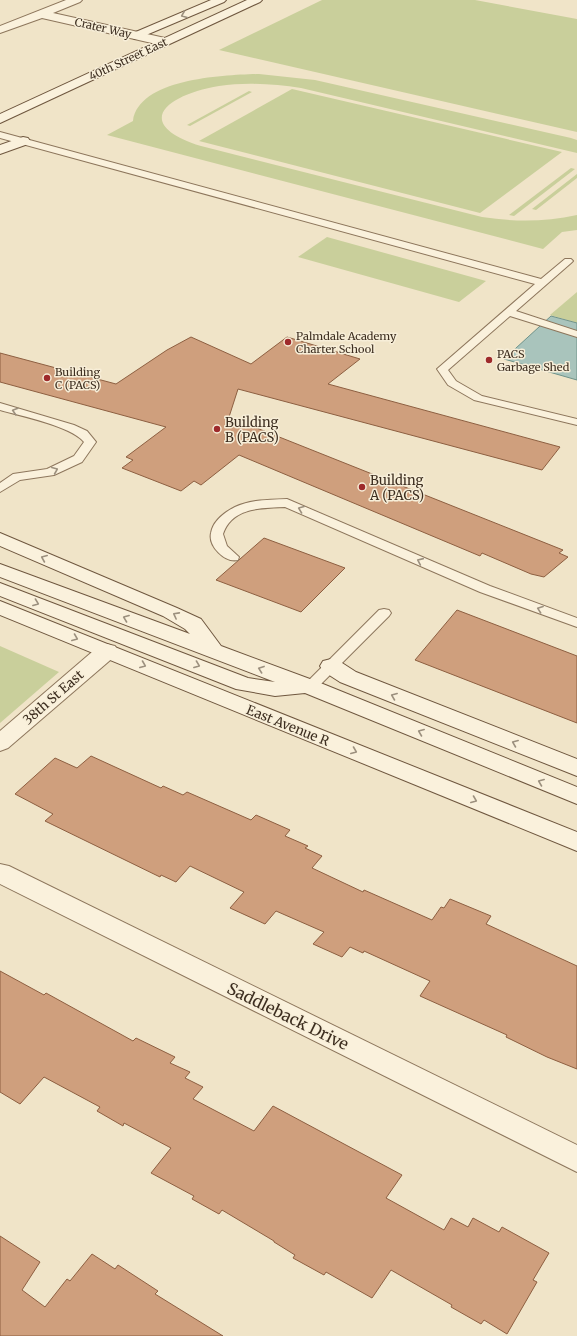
<svg xmlns="http://www.w3.org/2000/svg" width="577" height="1336" viewBox="0 0 577 1336" font-family="Merriweather,serif">
<style>
.green{fill:#c9cf9b}
.water{fill:#a9c4bc;stroke:#6f938a}
.building{fill:#cf9f7d;stroke:#8d5f41}
.lines{fill:none;stroke-linecap:round;stroke-linejoin:round}
.lane-casing{stroke:#8d765c;stroke-width:2}
.street-casing{stroke:#8d765c;stroke-width:2}
.secondary-casing{stroke:#6f573f;stroke-width:2}
.lane{fill:#faf1dc;fill-rule:evenodd}
.street{fill:#faf1dc;fill-rule:evenodd}
.secondary{fill:#faf1dc;fill-rule:evenodd}
.oneway{stroke:#9c907e}
.poi-dot{fill:#9e2a2b;stroke:#f7eed8;stroke-width:1.5}
.labels{text-anchor:middle;stroke-width:3;stroke-linejoin:round;paint-order:stroke}
.far-street-label{font-size:11px;fill:#3d2e20;stroke:#f7eed8}
.far-poi-label{font-size:11px;fill:#3d2e20;stroke:#f7eed8;text-anchor:start}
.poi-label{font-size:13px;fill:#3d2e20;stroke:#f7eed8;text-anchor:start}
.street-label{font-size:13px;fill:#3d2e20;stroke:#f7eed8}
.near-street-label{font-size:16px;fill:#3d2e20;stroke:#f7eed8}
</style>
<rect width="100%" height="100%" fill="#f0e4c8"/>
<g class="green">
<path d="M 322,0 L 475,0 L 577,19 L 577,132 L 219,50 Z"/>
<path d="M 259,74 L 315,80 L 571,138 L 577,140 L 577,153 L 301,88 C 274,84 246,82 219,86 C 169,94 129,123 201,146 L 482,217 C 514,222 545,222 577,215 L 577,230 L 562,232 L 543,249 L 107,135 L 133,121 C 139,78 225,75 259,74 Z"/>
<path d="M 292,89 L 562,152 L 480,213 L 199,141 Z"/>
<path d="M 249,91 L 252,92 L 190,126 L 187,125 Z"/>
<path d="M 571,168 L 575,169 L 514,216 L 509,215 Z"/>
<path d="M 577,174 L 577,178 L 536,210 L 532,209 Z"/>
<path d="M 327,237 L 486,281 L 459,302 L 298,257 Z"/>
<path d="M 577,292 L 577,323 L 550,315 Z"/>
<path d="M 0,646 L 59,672 L 0,723 Z"/>
</g>
<path class="water" d="M 551,316 L 577,323 L 577,380 L 504,359 Z"/>
<g class="building">
<path d="M 191,337 L 251,364 L 287,337 L 360,359 L 328,384 L 560,447 L 542,470 L 238,389 L 229,417 L 563,550 L 559,553 L 568,557 L 544,577 L 531,574 L 482,553 L 480,556 L 239,455 L 201,485 L 194,481 L 181,491 L 122,468 L 133,460 L 126,457 L 166,427 L 0,382 L 0,353 L 116,384 L 167,350 Z"/>
<path d="M 264,538 L 345,568 L 301,612 L 216,580 Z"/>
<path d="M 457,610 L 577,656 L 577,723 L 415,660 Z"/>
<path d="M 91,756 L 161,788 L 163,786 L 183,795 L 187,792 L 251,820 L 256,815 L 290,830 L 285,836 L 308,846 L 305,848 L 322,856 L 312,868 L 363,892 L 364,890 L 432,920 L 441,907 L 444,908 L 450,899 L 491,916 L 486,924 L 577,966 L 577,1069 L 547,1057 L 506,1037 L 507,1035 L 420,996 L 430,981 L 364,951 L 363,953 L 350,947 L 342,957 L 313,944 L 324,932 L 276,911 L 265,924 L 230,908 L 244,892 L 190,866 L 176,882 L 161,875 L 160,877 L 45,821 L 53,814 L 15,794 L 55,758 L 77,768 Z"/>
<path d="M 0,971 L 44,995 L 46,993 L 133,1041 L 136,1038 L 175,1057 L 170,1063 L 190,1072 L 185,1078 L 203,1087 L 193,1099 L 254,1131 L 273,1106 L 402,1175 L 386,1198 L 444,1230 L 451,1218 L 468,1227 L 473,1218 L 499,1232 L 502,1227 L 549,1253 L 533,1280 L 537,1282 L 507,1334 L 484,1320 L 481,1324 L 451,1307 L 452,1305 L 391,1270 L 372,1298 L 326,1272 L 324,1275 L 293,1258 L 295,1255 L 274,1242 L 274,1241 L 222,1210 L 219,1214 L 192,1199 L 194,1196 L 151,1173 L 171,1148 L 124,1123 L 123,1126 L 97,1111 L 100,1107 L 44,1077 L 20,1104 L 0,1092 Z"/>
<path d="M 0,1236 L 40,1262 L 22,1290 L 45,1307 L 67,1279 L 70,1281 L 92,1254 L 115,1269 L 118,1265 L 158,1291 L 155,1294 L 223,1336 L 0,1336 Z"/>
</g>
<g class="lines">
<defs>
<g id="lane">
<path d="M 0,132 L 541,279 L 565,259 L 571,259 L 573,261 L 571,263 L 516,311 L 577,331 L 577,337 L 510,316 L 448,370 L 456,381 L 482,396 L 577,419 L 577,425 L 474,400 L 448,385 L 437,369 L 535,284 L 0,138 Z"/>
<path d="M 0,403 L 74,425 L 87,431 L 96,442 L 82,462 L 54,475 L 20,480 L 0,492 L 0,483 L 13,474 L 47,469 L 74,456 L 84,442 C 71,426 21,416 0,410 Z"/>
<path d="M 287,499 L 490,586 L 577,618 L 577,627 L 480,592 L 285,507 C 262,508 232,507 223,534 L 227,546 L 239,557 L 238,560 C 225,563 208,546 211,533 C 213,521 225,512 235,507 C 251,499 270,500 287,499 Z"/>
<path d="M 384,609 L 389,610 L 391,613 L 389,616 L 315,690 L 305,690 L 303,687 L 305,684 L 379,610 Z"/>
</g>
<g id="street">
<path d="M 66,0 L 82,0 L 80,2 L 53,13 L 165,38 L 171,42 L 165,46 L 42,18 L 0,33 L 0,26 Z"/>
<path d="M 107,644 L 115,646 L 118,651 L 115,656 L 8,748 L 0,751 L 0,731 L 99,646 Z"/>
<path d="M 0,864 L 9,866 L 577,1145 L 577,1172 L 0,884 Z"/>
</g>
<g id="secondary">
<path d="M 211,0 L 226,0 L 224,2 L 139,38 L 135,39 L 129,36 L 131,34 Z"/>
<path d="M 247,0 L 262,0 L 260,2 L 0,123 L 0,114 Z"/>
<path d="M 23,137 L 28,138 L 30,141 L 28,144 L 0,154 L 0,145 Z"/>
<path d="M 0,533 L 177,608 L 201,619 L 221,646 L 318,682 L 577,787 L 577,804 L 305,693 L 275,696 L 236,689 L 0,596 L 0,583 L 248,678 L 275,682 L 0,577 L 0,564 L 190,634 L 185,629 L 163,616 L 0,546 Z"/>
<path d="M 0,601 L 577,832 L 577,851 L 0,615 Z"/>
<path d="M 331,659 L 339,661 L 356,672 L 577,759 L 577,776 L 340,682 L 323,671 L 320,666 L 323,661 Z"/>
</g>
</defs>
<use href="#lane" class="lane-casing"/>
<use href="#street" class="street-casing"/>
<use href="#secondary" class="secondary-casing"/>
<use href="#lane" class="lane"/>
<use href="#street" class="street"/>
<use href="#secondary" class="secondary"/>
</g>
<defs><path id="oneway-chevron" d="M-2-3.5L2.5 0L-2 3.5" fill="none" stroke-width="1.6" stroke-linecap="round" stroke-linejoin="round"/></defs>
<g class="oneway">
<use href="#oneway-chevron" transform="translate(184 15) rotate(157)"/>
<use href="#oneway-chevron" transform="translate(15 411) rotate(-164)"/>
<use href="#oneway-chevron" transform="translate(55 470) rotate(-23)"/>
<use href="#oneway-chevron" transform="translate(301 509) rotate(-159)"/>
<use href="#oneway-chevron" transform="translate(44 558) rotate(-157)"/>
<use href="#oneway-chevron" transform="translate(420 561) rotate(-156)"/>
<use href="#oneway-chevron" transform="translate(36 603) rotate(21)"/>
<use href="#oneway-chevron" transform="translate(540 609) rotate(-160)"/>
<use href="#oneway-chevron" transform="translate(176 615) rotate(-152)"/>
<use href="#oneway-chevron" transform="translate(126 618) rotate(-159)"/>
<use href="#oneway-chevron" transform="translate(75 638) rotate(22)"/>
<use href="#oneway-chevron" transform="translate(143 665) rotate(22)"/>
<use href="#oneway-chevron" transform="translate(197 665) rotate(21)"/>
<use href="#oneway-chevron" transform="translate(261 669) rotate(-160)"/>
<use href="#oneway-chevron" transform="translate(394 696) rotate(-158)"/>
<use href="#oneway-chevron" transform="translate(421 732) rotate(-158)"/>
<use href="#oneway-chevron" transform="translate(515 743) rotate(-158)"/>
<use href="#oneway-chevron" transform="translate(354 751) rotate(22)"/>
<use href="#oneway-chevron" transform="translate(541 782) rotate(-158)"/>
<use href="#oneway-chevron" transform="translate(474 800) rotate(22)"/>
</g>
<g class="poi-dot">
<circle cx="288" cy="342" r="4"/>
<circle cx="489" cy="360" r="4"/>
<circle cx="47" cy="378" r="4"/>
<circle cx="217" cy="429" r="4"/>
<circle cx="362" cy="487" r="4"/>
</g>
<g class="labels">
<g class="far-street-label">
<text transform="translate(103 28) rotate(13)" y="4">Crater Way</text>
<text transform="translate(128 59) rotate(-25)" y="4">40th Street East</text>
</g>
<g class="far-poi-label">
<text x="296" y="340">Palmdale Academy<tspan x="296" dy="13">Charter School</tspan></text>
<text x="497" y="358">PACS<tspan x="497" dy="13">Garbage Shed</tspan></text>
<text x="55" y="376">Building<tspan x="55" dy="13">C (PACS)</tspan></text>
</g>
<g class="poi-label">
<text x="225" y="427">Building<tspan x="225" dy="15">B (PACS)</tspan></text>
<text x="370" y="485">Building<tspan x="370" dy="15">A (PACS)</tspan></text>
</g>
<g class="street-label">
<text transform="translate(53 697) rotate(-41)" y="5">38th St East</text>
<text transform="translate(288 725) rotate(22)" y="5">East Avenue R</text>
</g>
<g class="near-street-label">
<text transform="translate(288 1016) rotate(26)" y="6">Saddleback Drive</text>
</g>
</g>
</svg>
